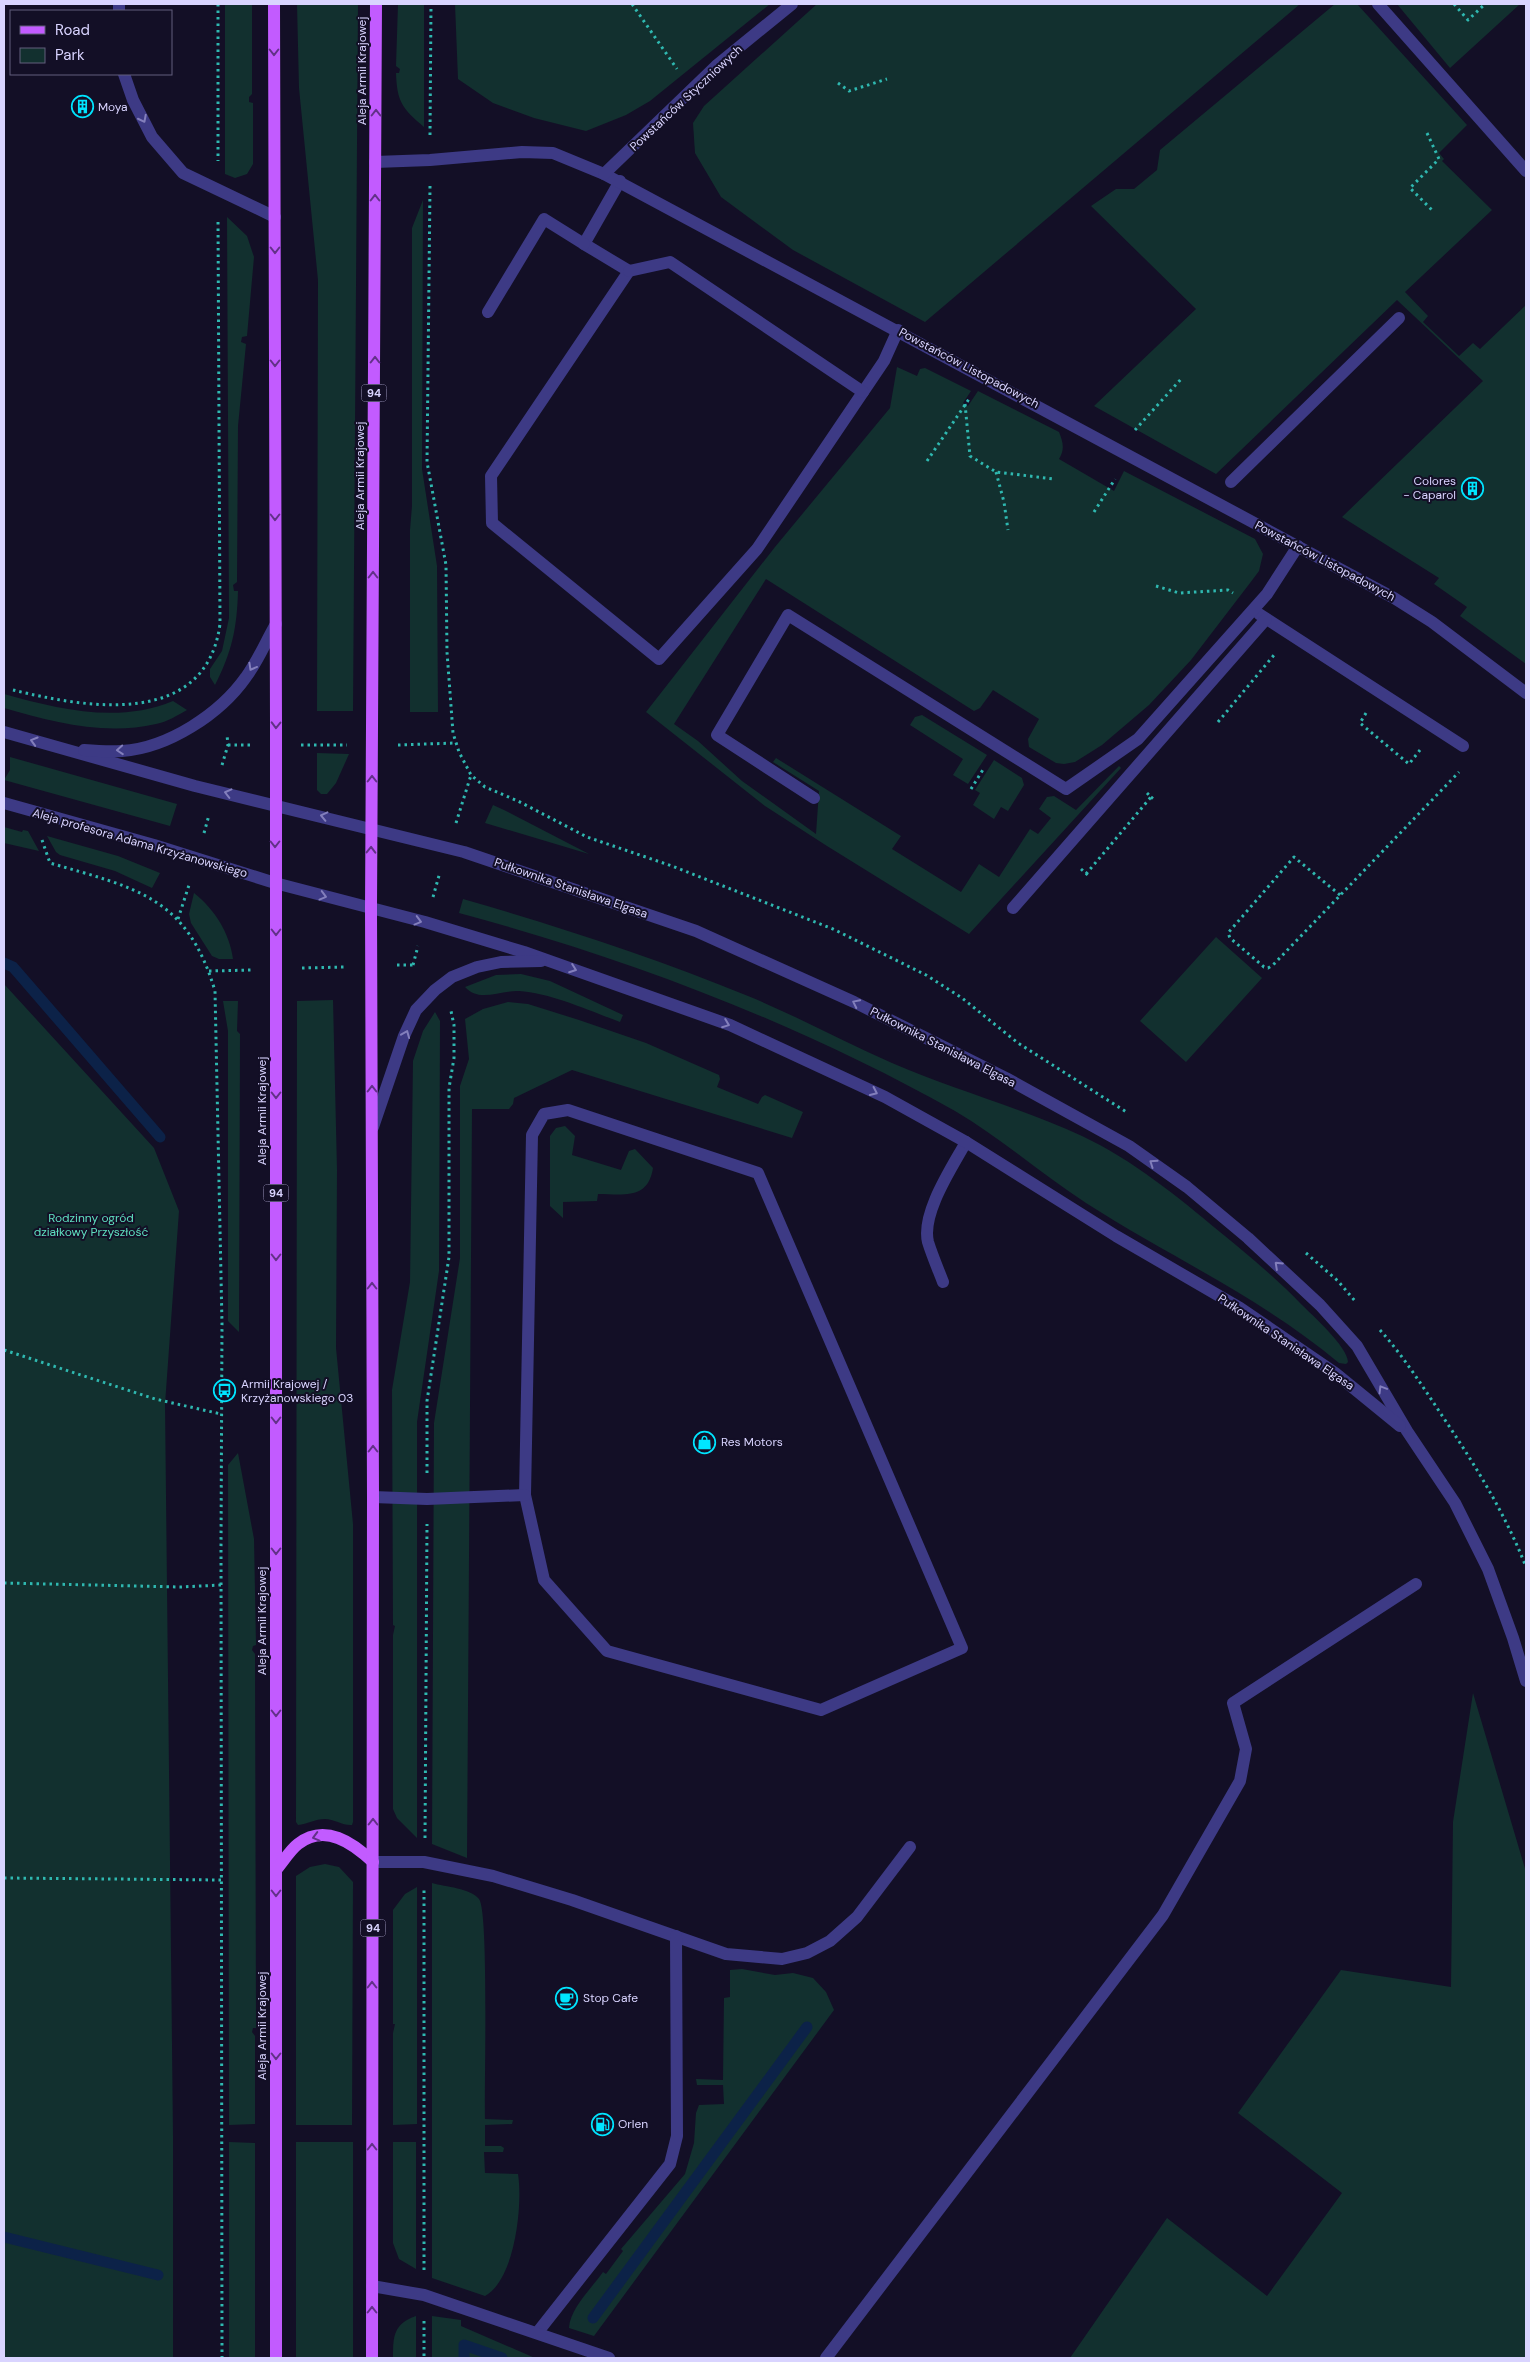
<svg xmlns="http://www.w3.org/2000/svg" width="1530" height="2362" viewBox="0 0 1530 2362" font-family="'DM Sans',sans-serif">
<style>
.green{fill:#12302f}
.lines{fill:none;stroke-linecap:round;stroke-linejoin:round}
.stream{stroke:#0c2248;stroke-width:11}
.path{stroke:#2fb8b0;stroke-width:3;stroke-dasharray:2.5 4;stroke-linecap:butt}
.service{stroke:#3d3a85;stroke-width:12}
.minor{stroke:#3d3a85;stroke-width:12}
.tertiary{stroke:#3d3a85;stroke-width:12}
.primary{stroke:#c25bff;stroke-width:12}
.oneway{stroke:#623188}
.oneway2{stroke:#837fbc}
.labels{text-anchor:middle;stroke-width:4;stroke-linejoin:round;paint-order:stroke}
.shield{fill:#130f26;stroke:#9e99be;stroke-width:1}
.shield-label{font-size:11px;font-weight:bold;fill:#d9d4ff}
.street-label{font-size:12px;fill:#d9d4ff;stroke:#130f26}
.poi-label{font-size:12px;fill:#d9d4ff;stroke:#130f26;text-anchor:start}
.park-label{font-size:12px;fill:#5fe0c0;stroke:#130f26}
</style>
<rect width="100%" height="100%" fill="#130f26"/>
<g class="green">
<path d="M 225,4 L 252,4 L 252,94 L 249,97 L 249,102 L 253,103 L 253,164 L 247,174 L 235,178 L 225,174 Z"/>
<path d="M 297,4 L 358,4 L 353,711 L 317,711 L 318,280 L 299,88 Z"/>
<path d="M 398,4 L 424,4 L 424,127 C 402,108 397,102 396,73 L 399,73 L 400,69 L 396,66 Z"/>
<path d="M 455,4 L 770,4 L 650,101 L 626,115 L 586,131 L 534,118 L 493,103 L 458,79 Z"/>
<path d="M 817,4 L 1300,4 L 925,322 L 793,250 L 721,197 L 695,153 L 693,123 L 704,106 Z"/>
<path d="M 1335,4 L 1357,4 L 1467,125 L 1439,153 L 1444,159 L 1442,161 L 1492,210 L 1405,292 L 1428,316 L 1423,322 L 1459,356 L 1473,343 L 1480,349 L 1526,305 L 1526,664 L 1460,616 L 1467,607 L 1434,584 L 1439,578 L 1342,517 L 1483,381 L 1397,300 L 1216,474 L 1094,406 L 1196,309 L 1091,206 L 1116,189 L 1134,189 L 1157,170 L 1160,150 Z"/>
<path d="M 1397,4 L 1520,4 L 1450,68 Z"/>
<path d="M 423,200 L 422,469 L 437,566 L 438,712 L 410,712 L 410,530 L 412,506 L 412,228 Z"/>
<path d="M 227,217 L 247,236 L 254,257 L 247,336 L 242,337 L 241,342 L 246,344 L 238,426 L 237,582 L 233,585 L 234,591 L 238,591 C 237,628 232,652 215,685 L 210,677 L 210,669 L 222,651 L 229,618 Z"/>
<path d="M 897,367 L 917,376 L 920,369 L 925,368 L 971,391 L 963,403 L 968,406 L 978,391 L 1059,432 C 1063,442 1065,449 1059,459 L 1114,491 L 1124,471 L 1255,539 L 1263,554 L 1259,571 L 1250,583 L 1191,660 L 1149,705 L 1102,745 L 1075,762 L 1064,764 L 1056,763 L 1029,747 L 1028,739 L 1039,719 L 993,690 L 980,708 L 974,711 L 766,579 L 674,724 L 698,741 L 742,781 L 816,834 L 819,791 L 773,762 L 776,758 L 901,836 L 892,849 L 961,892 L 979,864 L 999,877 L 1030,829 L 1038,834 L 1051,818 L 1039,809 L 1047,797 L 1054,796 L 1076,810 L 1119,766 L 1121,768 L 969,934 L 827,846 L 765,806 L 646,712 L 775,547 L 890,408 Z"/>
<path d="M 4,694 C 58,709 118,724 173,701 L 187,710 C 178,715 167,722 156,724 C 105,736 52,722 4,708 Z"/>
<path d="M 922,715 L 987,755 L 968,784 L 953,775 L 963,759 L 910,725 L 915,717 Z"/>
<path d="M 317,753 L 349,754 L 336,783 L 327,794 L 321,794 L 317,790 Z"/>
<path d="M 10,757 L 177,804 L 170,826 L 4,780 L 10,770 Z"/>
<path d="M 994,760 L 1022,778 L 1024,785 L 1008,811 L 1001,807 L 994,819 L 973,805 L 980,793 L 975,790 Z"/>
<path d="M 493,805 L 504,810 L 589,854 L 485,823 Z"/>
<path d="M 4,827 L 22,832 L 23,830 L 28,831 L 39,851 L 4,843 Z"/>
<path d="M 47,836 L 118,856 L 160,873 L 152,888 L 115,871 L 60,855 L 56,852 Z"/>
<path d="M 194,893 C 215,910 229,932 233,959 L 219,959 L 212,956 L 191,923 L 189,914 Z"/>
<path d="M 463,899 C 560,927 655,958 748,996 C 797,1016 844,1042 892,1063 C 955,1090 1021,1108 1082,1136 C 1133,1160 1178,1197 1220,1232 C 1248,1255 1276,1278 1301,1304 C 1312,1315 1348,1347 1348,1362 L 1346,1364 L 1339,1363 C 1262,1298 1170,1257 1086,1203 C 1041,1174 1001,1138 955,1111 C 800,1024 631,959 459,913 Z"/>
<path d="M 1216,937 L 1262,978 L 1186,1062 L 1140,1021 Z"/>
<path d="M 521,974 L 550,981 L 623,1015 L 620,1022 C 590,1011 551,993 519,991 C 500,990 479,1003 465,987 L 496,975 Z"/>
<path d="M 4,984 L 154,1148 L 179,1211 L 165,1404 L 173,2136 L 173,2358 L 4,2358 Z"/>
<path d="M 333,1000 L 337,1170 L 336,1348 L 353,1524 L 353,1822 L 352,1825 C 344,1826 334,1819 325,1819 C 315,1819 307,1824 298,1825 L 296,1822 L 297,1001 Z"/>
<path d="M 223,1001 L 238,1001 L 237,1031 L 240,1034 L 239,1332 L 228,1321 L 228,1031 Z"/>
<path d="M 508,1002 L 528,1004 L 579,1020 L 646,1043 L 719,1075 L 720,1079 L 717,1087 L 758,1104 L 762,1097 L 765,1095 L 803,1112 L 792,1138 L 572,1070 L 514,1098 L 513,1104 L 509,1109 L 472,1109 L 467,1858 L 432,1844 L 434,1423 L 460,1258 L 460,1086 L 469,1059 L 465,1019 L 483,1009 Z"/>
<path d="M 435,1012 L 440,1021 L 439,1271 L 417,1422 L 417,1838 L 397,1818 L 393,1809 L 393,1635 L 395,1626 L 393,1625 L 392,1390 L 410,1282 L 413,1061 L 423,1031 Z"/>
<path d="M 565,1126 L 575,1136 L 572,1155 L 621,1170 L 629,1151 L 635,1149 L 653,1168 C 648,1200 624,1194 598,1194 L 597,1201 L 563,1202 L 563,1218 L 550,1206 L 550,1136 L 556,1128 Z"/>
<path d="M 238,1453 L 254,1539 L 256,1645 L 253,1646 L 252,1650 L 255,1654 L 256,2028 L 253,2028 L 252,2032 L 255,2036 L 255,2124 L 229,2125 L 228,1465 Z"/>
<path d="M 1473,1693 L 1526,1872 L 1526,2358 L 1070,2358 L 1167,2218 L 1267,2296 L 1342,2193 L 1238,2113 L 1341,1970 L 1451,1987 L 1453,1822 Z"/>
<path d="M 325,1864 L 339,1867 L 353,1882 L 352,2125 L 296,2125 L 296,1876 L 310,1867 Z"/>
<path d="M 432,1883 C 446,1887 470,1888 479,1899 C 489,1911 484,2091 485,2119 L 513,2120 L 512,2124 L 485,2125 L 485,2146 L 501,2146 L 504,2148 L 503,2152 L 484,2152 L 485,2173 L 518,2174 C 523,2204 515,2280 485,2296 L 432,2278 Z"/>
<path d="M 417,1887 L 417,2124 L 393,2125 L 393,2033 L 395,2024 L 393,2024 L 393,1910 L 405,1894 Z"/>
<path d="M 742,1969 L 775,1975 L 793,1973 L 813,1978 L 826,1992 L 834,2010 L 594,2336 L 569,2328 C 570,2308 592,2288 603,2272 L 606,2274 L 623,2251 L 621,2249 L 685,2174 L 694,2143 L 696,2113 L 699,2105 L 724,2104 L 723,2085 L 697,2085 L 696,2079 L 723,2080 L 724,1998 L 730,1997 L 730,1970 Z"/>
<path d="M 229,2142 L 255,2143 L 255,2358 L 229,2358 Z"/>
<rect x="296" y="2142" width="57" height="216"/>
<path d="M 393,2142 L 416,2142 L 416,2269 L 399,2259 L 393,2243 Z"/>
<path d="M 416,2316 L 416,2358 L 393,2358 C 393,2337 393,2324 416,2316 Z"/>
<path d="M 432,2316 L 461,2320 L 461,2326 L 535,2358 L 432,2358 Z"/>
</g>
<g class="lines">
<g class="stream">
<path d="M 4,963 L 13,967 L 160,1137"/>
<path d="M 4,2237 L 158,2275"/>
<path d="M 593,2318 L 807,2027"/>
<path d="M 464,2358 L 464,2345 L 502,2358"/>
</g>
<g class="path">
<path d="M 218,4 L 218,161"/>
<path d="M 632,4 L 677,69"/>
<path d="M 1454,4 L 1468,20 L 1485,4"/>
<path d="M 838,83 L 849,91 L 887,79"/>
<path d="M 1427,133 L 1439,159 L 1410,188 L 1433,211"/>
<path d="M 430,135 L 431,4"/>
<path d="M 430,186 L 427,462 L 446,565 L 447,652 L 453,733 L 459,752 L 471,775 L 485,787 L 518,801 L 587,837 L 672,866 L 833,929 L 926,975 L 962,998 L 1018,1043 L 1128,1113"/>
<path d="M 965,404 L 970,456 L 996,472 L 1054,479"/>
<path d="M 1135,430 L 1182,378"/>
<path d="M 927,461 L 969,399"/>
<path d="M 996,472 L 1004,502 L 1008,530"/>
<path d="M 1094,512 L 1115,479"/>
<path d="M 1156,586 L 1179,593 L 1228,590 L 1233,593"/>
<path d="M 13,690 C 86,708 206,729 220,624 L 218,219"/>
<path d="M 1366,713 L 1360,723 L 1409,764 L 1420,750"/>
<path d="M 1218,722 L 1274,655"/>
<path d="M 228,745 L 250,745"/>
<path d="M 301,745 L 347,745"/>
<path d="M 398,745 L 455,743"/>
<path d="M 222,765 L 228,745 L 227,735"/>
<path d="M 971,789 L 984,768"/>
<path d="M 1151,797 L 1156,801"/>
<path d="M 456,823 L 471,775"/>
<path d="M 204,833 L 209,815"/>
<path d="M 42,840 L 50,863 C 135,888 187,896 215,991 L 222,1324 L 221,1548 L 222,2358"/>
<path d="M 1081,869 L 1090,877"/>
<path d="M 1086,874 L 1151,797 L 1147,793"/>
<path d="M 1340,895 L 1294,857 L 1228,933 L 1230,938 L 1264,967 L 1268,968 L 1273,965 L 1459,772"/>
<path d="M 433,897 L 440,872"/>
<path d="M 178,919 L 190,882"/>
<path d="M 397,965 L 413,965"/>
<path d="M 413,965 L 418,946"/>
<path d="M 302,968 L 346,967"/>
<path d="M 209,971 L 251,970"/>
<path d="M 1306,1253 L 1338,1281 L 1355,1301"/>
<path d="M 1380,1330 C 1404,1357 1423,1387 1443,1417 C 1475,1465 1505,1513 1526,1567"/>
<path d="M 4,1350 L 155,1399 L 221,1414"/>
<path d="M 427,1473 L 427,1401 L 449,1257 L 449,1088 L 454,1058 L 454,1025 L 451,1011"/>
<path d="M 4,1583 L 180,1587 L 221,1585"/>
<path d="M 425,1838 L 427,1524"/>
<path d="M 4,1878 L 221,1880"/>
<path d="M 424,2270 L 424,1889"/>
<path d="M 424,2321 L 424,2358"/>
</g>
<g class="service">
<path d="M 119,4 L 119,11"/>
<path d="M 124,74 L 133,100 L 152,137 L 183,173 L 275,217"/>
<path d="M 620,181 L 584,244 L 629,271 L 491,476 L 492,523 L 659,659 L 757,549 L 884,361 L 898,330"/>
<path d="M 629,271 L 670,262 L 863,392"/>
<path d="M 488,312 L 544,219 L 584,244"/>
<path d="M 1231,482 L 1399,318"/>
<path d="M 1259,614 L 1463,746"/>
<path d="M 814,798 L 717,735 L 788,615 L 1066,789 L 1138,739 L 1267,594 L 1298,546"/>
<path d="M 1013,908 L 1266,619"/>
<path d="M 568,1110 L 758,1173 L 962,1648 L 821,1710 L 607,1651 L 544,1580 L 525,1495 L 532,1135 L 544,1114 Z"/>
<path d="M 943,1282 C 938,1269 932,1255 928,1242 C 921,1213 953,1166 966,1142"/>
<path d="M 373,1497 L 427,1499 L 525,1495"/>
<path d="M 373,1862 L 424,1862 L 493,1876 L 572,1900 L 726,1954 L 782,1959 L 807,1953 L 830,1941 L 857,1917 L 910,1847"/>
<path d="M 537,2333 L 670,2164 L 677,2136 L 676,1936"/>
</g>
<g class="minor">
<path d="M 1378,4 L 1526,171"/>
<path d="M 375,162 L 430,160 L 522,152 L 553,153 L 604,174 L 1394,598 L 1432,622 L 1526,693"/>
<path d="M 604,174 L 716,66 L 792,4"/>
<path d="M 372,2286 L 424,2295 L 609,2358"/>
<path d="M 826,2358 L 1163,1915 L 1240,1781 L 1246,1749 L 1233,1703 L 1416,1584"/>
</g>
<g class="tertiary">
<path d="M 4,732 L 195,786 L 464,852 L 696,931 L 854,1002 L 1006,1078 L 1129,1146 L 1187,1187 L 1248,1238 L 1320,1305 L 1357,1346 L 1407,1431 L 1455,1503 L 1488,1569 L 1513,1638 L 1526,1681"/>
<path d="M 84,750 C 96,751 109,752 122,751 C 168,748 220,714 246,677 C 258,661 266,641 276,624"/>
<path d="M 4,803 L 154,845 L 275,883 L 425,922 L 524,952 L 730,1025 L 885,1097 L 966,1142 L 1116,1236 L 1240,1308 L 1335,1373 L 1400,1426"/>
<path d="M 373,1127 L 404,1036 L 416,1010 L 435,990 L 452,977 L 477,967 L 501,962 L 541,961"/>
</g>
<g class="primary">
<path d="M 274,4 L 276,722 L 276,2358"/>
<path d="M 276,1870 C 283,1862 290,1850 298,1844 C 325,1823 353,1843 373,1862"/>
<path d="M 372,2358 L 373,1497 L 371,908 L 376,4"/>
</g>
</g>
<defs><path id="oneway-chevron" d="M-2-3.5L2.5 0L-2 3.5" fill="none" stroke-width="1.6" stroke-linecap="round" stroke-linejoin="round" transform="scale(1.25)"/></defs>
<g class="oneway">
<use href="#oneway-chevron" transform="translate(274 52) rotate(90)"/>
<use href="#oneway-chevron" transform="translate(376 113) rotate(-90)"/>
<use href="#oneway-chevron" transform="translate(375 198) rotate(-90)"/>
<use href="#oneway-chevron" transform="translate(275 250) rotate(90)"/>
<use href="#oneway-chevron" transform="translate(375 360) rotate(-90)"/>
<use href="#oneway-chevron" transform="translate(275 363) rotate(90)"/>
<use href="#oneway-chevron" transform="translate(275 517) rotate(90)"/>
<use href="#oneway-chevron" transform="translate(373 575) rotate(-90)"/>
<use href="#oneway-chevron" transform="translate(276 725) rotate(91)"/>
<use href="#oneway-chevron" transform="translate(372 779) rotate(-90)"/>
<use href="#oneway-chevron" transform="translate(275 844) rotate(90)"/>
<use href="#oneway-chevron" transform="translate(371 850) rotate(-89)"/>
<use href="#oneway-chevron" transform="translate(276 932) rotate(90)"/>
<use href="#oneway-chevron" transform="translate(372 1089) rotate(-90)"/>
<use href="#oneway-chevron" transform="translate(276 1095) rotate(90)"/>
<use href="#oneway-chevron" transform="translate(276 1257) rotate(90)"/>
<use href="#oneway-chevron" transform="translate(372 1286) rotate(-90)"/>
<use href="#oneway-chevron" transform="translate(276 1420) rotate(90)"/>
<use href="#oneway-chevron" transform="translate(373 1449) rotate(-90)"/>
<use href="#oneway-chevron" transform="translate(276 1551) rotate(90)"/>
<use href="#oneway-chevron" transform="translate(276 1713) rotate(90)"/>
<use href="#oneway-chevron" transform="translate(373 1822) rotate(-90)"/>
<use href="#oneway-chevron" transform="translate(316 1837) rotate(165)"/>
<use href="#oneway-chevron" transform="translate(276 1893) rotate(90)"/>
<use href="#oneway-chevron" transform="translate(372 1985) rotate(-90)"/>
<use href="#oneway-chevron" transform="translate(276 2056) rotate(90)"/>
<use href="#oneway-chevron" transform="translate(372 2147) rotate(-90)"/>
<use href="#oneway-chevron" transform="translate(372 2310) rotate(-90)"/>
</g>
<g class="oneway2">
<use href="#oneway-chevron" transform="translate(143 119) rotate(63)"/>
<use href="#oneway-chevron" transform="translate(252 667) rotate(119)"/>
<use href="#oneway-chevron" transform="translate(34 741) rotate(-164)"/>
<use href="#oneway-chevron" transform="translate(120 750) rotate(176)"/>
<use href="#oneway-chevron" transform="translate(228 793) rotate(-166)"/>
<use href="#oneway-chevron" transform="translate(324 816) rotate(-167)"/>
<use href="#oneway-chevron" transform="translate(323 896) rotate(15)"/>
<use href="#oneway-chevron" transform="translate(418 921) rotate(15)"/>
<use href="#oneway-chevron" transform="translate(573 969) rotate(20)"/>
<use href="#oneway-chevron" transform="translate(856 1003) rotate(-154)"/>
<use href="#oneway-chevron" transform="translate(726 1024) rotate(21)"/>
<use href="#oneway-chevron" transform="translate(406 1034) rotate(-68)"/>
<use href="#oneway-chevron" transform="translate(874 1092) rotate(25)"/>
<use href="#oneway-chevron" transform="translate(1153 1163) rotate(-145)"/>
<use href="#oneway-chevron" transform="translate(1278 1265) rotate(-137)"/>
<use href="#oneway-chevron" transform="translate(1382 1389) rotate(-121)"/>
</g>
<defs>
<symbol id="building-ring" viewBox="-11 -11 22 22"><circle r="9.5" fill="#130f26" stroke="#00e5ff" stroke-width="1.5"/><path d="M-4-6H4V6H1V3H-1V6H-4ZM-2.5-4.3h1.7v1.8h-1.7ZM.8-4.3h1.7v1.8H.8ZM-2.5-1h1.7V.8h-1.7ZM.8-1h1.7V.8H.8Z" fill="#00e5ff"/></symbol>
<symbol id="bus-ring" viewBox="-11 -11 22 22"><circle r="9.5" fill="#130f26" stroke="#00e5ff" stroke-width="1.5"/><path d="M-5-6H5V4H4V6H2V4H-2V6H-4V4H-5ZM-3.5-4V0h7V-4ZM-3.5 1.2v1.5H-2V1.2ZM2 1.2v1.5H3.5V1.2Z" fill="#00e5ff"/></symbol>
<symbol id="shop-ring" viewBox="-11 -11 22 22"><circle r="9.5" fill="#130f26" stroke="#00e5ff" stroke-width="1.5"/><path d="M-5-2.5h2.3a2.7 3.5 0 0 1 5.4 0H5L5.5 6h-11ZM-1.5-2.5h3a1.5 2.3 0 0 0-3 0Z" fill="#00e5ff"/></symbol>
<symbol id="cafe-ring" viewBox="-11 -11 22 22"><circle r="9.5" fill="#130f26" stroke="#00e5ff" stroke-width="1.5"/><path d="M-5.5-4.5H6V0H3Q3 3.5 0 3.5H-2.5Q-5.5 3.5-5.5 0ZM3-3.2v2h1.7v-2ZM-6 4.5H4V6H-6Z" fill="#00e5ff"/></symbol>
<symbol id="fuel-ring" viewBox="-11 -11 22 22"><circle r="9.5" fill="#130f26" stroke="#00e5ff" stroke-width="1.5"/><path d="M-5.5-6h7V0h2V4h1.3V-2.5L3-4.5l.8-.8L6-3V5H2.5V1h-1V6h-7ZM-4.2-4.7v3.2H.2V-4.7Z" fill="#00e5ff"/></symbol>
</defs>
<g fill-rule="evenodd">
<use href="#building-ring" x="70" y="94" width="25" height="25"/>
<use href="#building-ring" x="1460" y="476" width="25" height="25"/>
<use href="#bus-ring" x="212" y="1378" width="25" height="25"/>
<use href="#shop-ring" x="692" y="1430" width="25" height="25"/>
<use href="#cafe-ring" x="554" y="1986" width="25" height="25"/>
<use href="#fuel-ring" x="590" y="2112" width="25" height="25"/>
</g>
<g class="labels">
<g class="shield">
<rect x="361.5" y="384.5" width="25" height="17" rx="4"/>
<rect x="263.5" y="1184.5" width="25" height="17" rx="4"/>
<rect x="360.5" y="1919.5" width="25" height="17" rx="4"/>
</g>
<g class="shield-label">
<text x="374" y="397">94</text>
<text x="276" y="1197">94</text>
<text x="373" y="1932">94</text>
</g>
<g class="street-label">
<text transform="translate(362 71) rotate(-90)" y="4">Aleja Armii Krajowej</text>
<text transform="translate(686 98) rotate(-43)" y="4">Powstańców Styczniowych</text>
<text transform="translate(969 368) rotate(28)" y="4">Powstańców Listopadowych</text>
<text transform="translate(360 476) rotate(-90)" y="4">Aleja Armii Krajowej</text>
<text transform="translate(1325 561) rotate(28)" y="4">Powstańców Listopadowych</text>
<text transform="translate(140 843) rotate(16)" y="4">Aleja profesora Adama Krzyżanowskiego</text>
<text transform="translate(571 888) rotate(19)" y="4">Pułkownika Stanisława Elgasa</text>
<text transform="translate(943 1047) rotate(27)" y="4">Pułkownika Stanisława Elgasa</text>
<text transform="translate(262 1111) rotate(-90)" y="4">Aleja Armii Krajowej</text>
<text transform="translate(1286 1342) rotate(34)" y="4">Pułkownika Stanisława Elgasa</text>
<text transform="translate(262 1621) rotate(-90)" y="4">Aleja Armii Krajowej</text>
<text transform="translate(262 2026) rotate(-90)" y="4">Aleja Armii Krajowej</text>
</g>
<g class="poi-label">
<text x="98" y="111">Moya</text>
<text x="1456" y="485" text-anchor="end">Colores<tspan x="1456" dy="14">- Caparol</tspan></text>
<text x="241" y="1388">Armii Krajowej /<tspan x="241" dy="14">Krzyżanowskiego 03</tspan></text>
<text x="721" y="1446">Res Motors</text>
<text x="583" y="2002">Stop Cafe</text>
<text x="618" y="2128">Orlen</text>
</g>
<g class="park-label">
<text x="91" y="1222">Rodzinny ogród<tspan x="91" dy="14">działkowy Przyszłość</tspan></text>
</g>
</g>
<rect width="1530" height="2362" fill="none" stroke="#d9d4ff" stroke-width="10"/>
<rect x="10" y="10" width="162" height="65" fill="#130f26" stroke="#625e7d"/>
<rect x="20" y="26" width="25" height="8" fill="#c25bff" stroke="#625e7d"/>
<text x="55" y="35" font-size="15" fill="#d9d4ff">Road</text>
<rect x="20" y="48" width="25" height="15" fill="#12302f" stroke="#625e7d"/>
<text x="55" y="60" font-size="15" fill="#d9d4ff">Park</text>
</svg>
